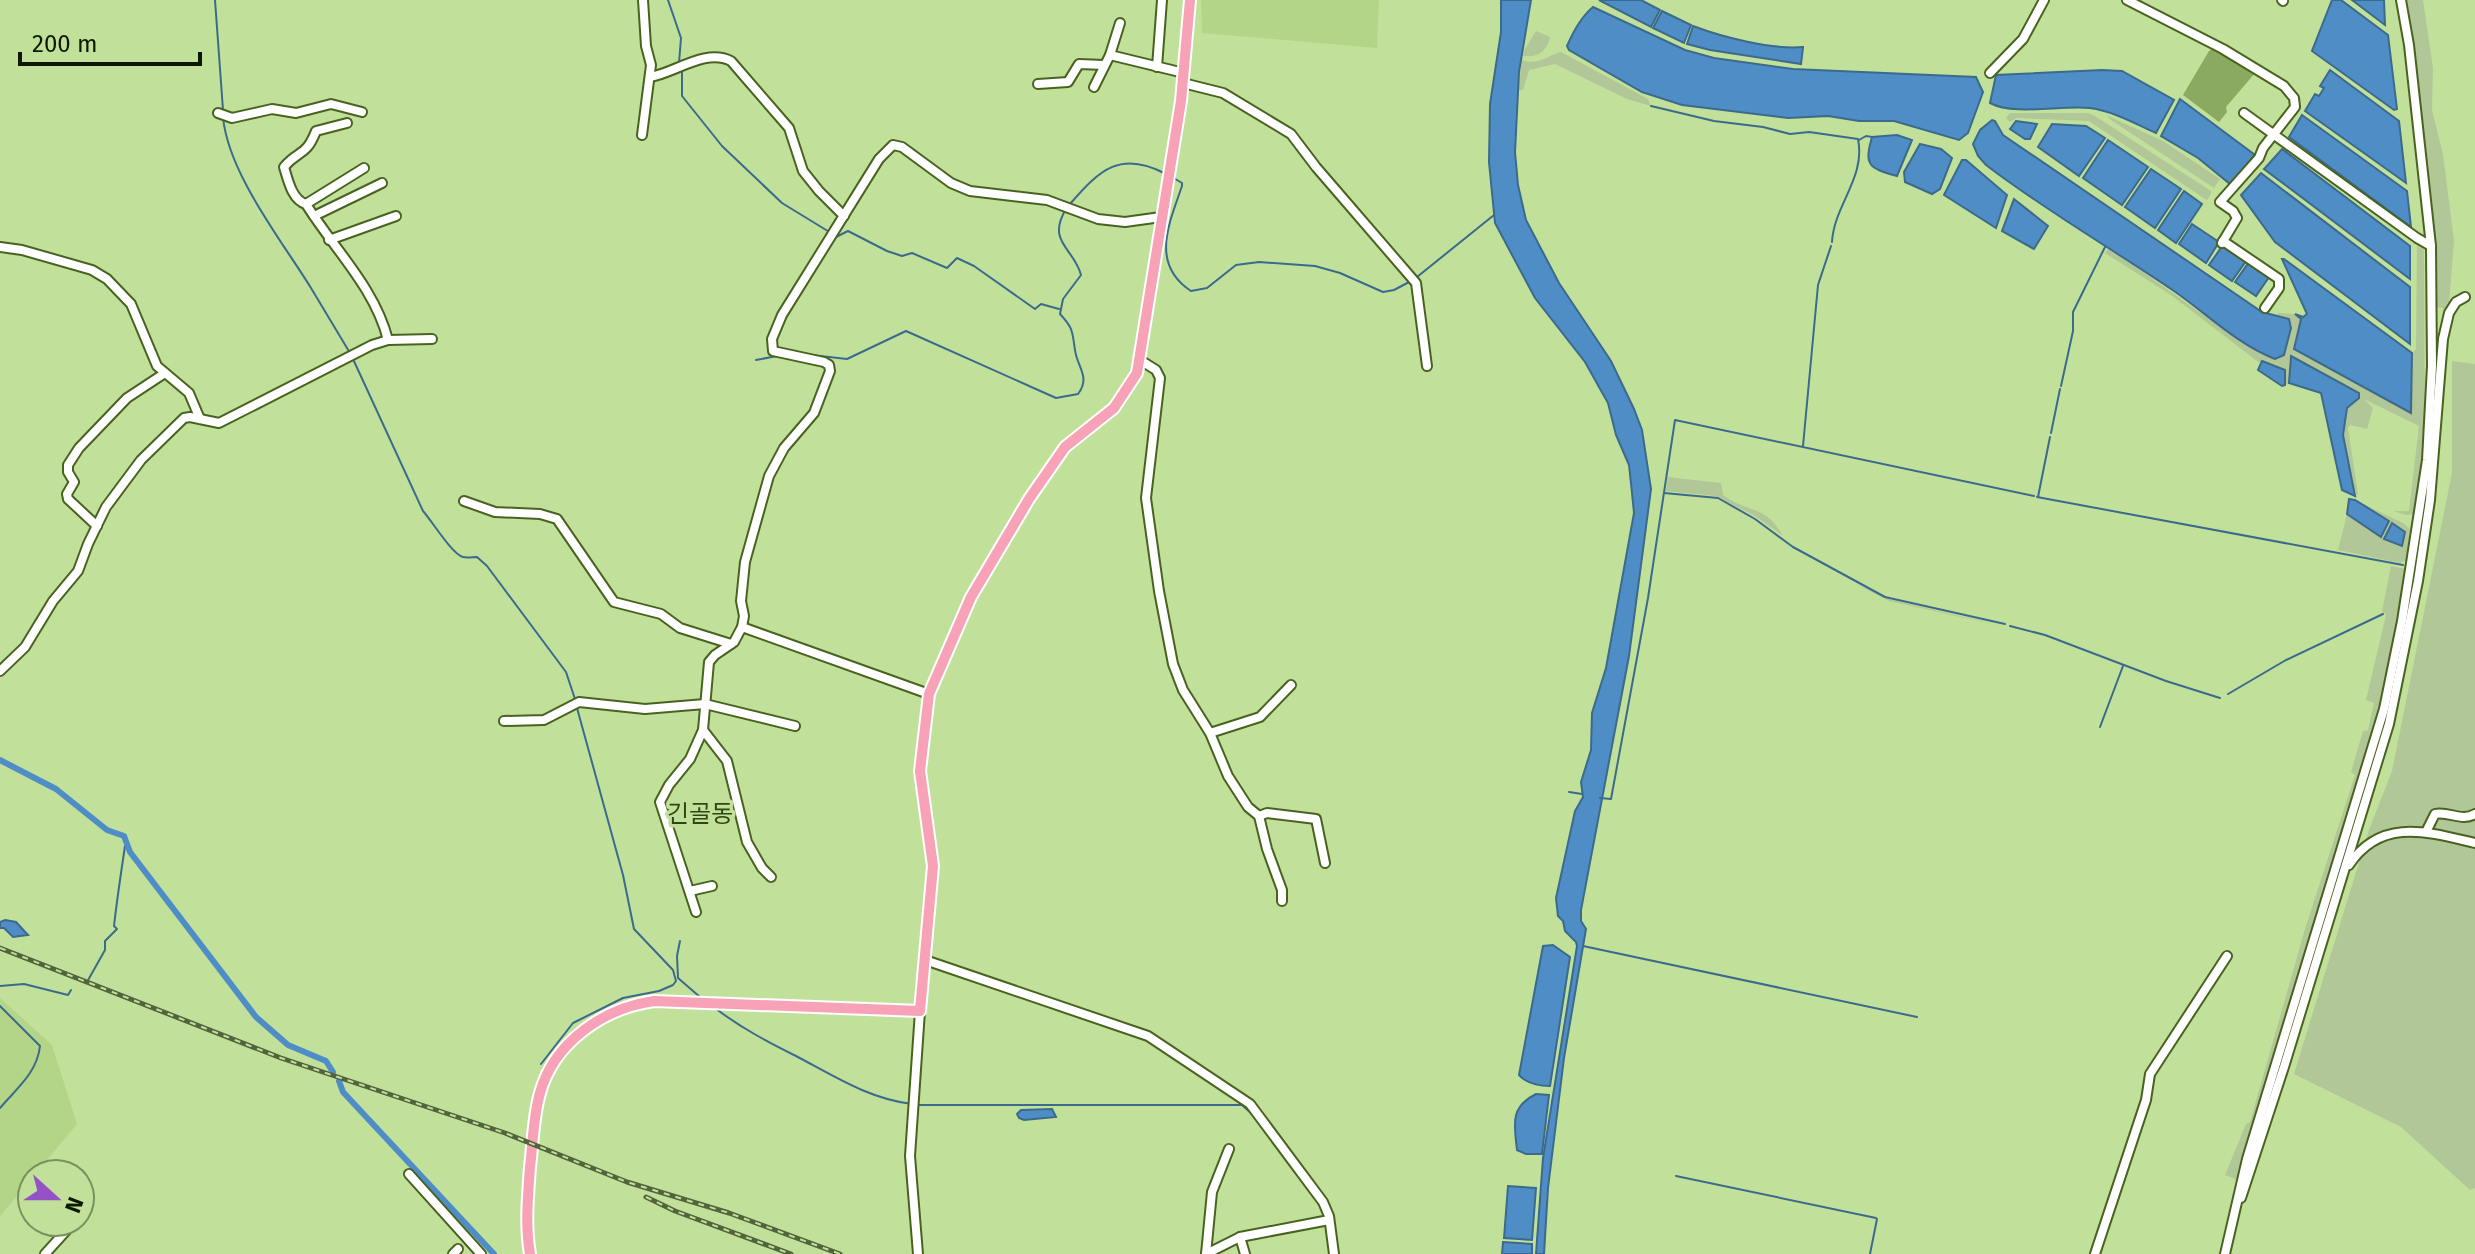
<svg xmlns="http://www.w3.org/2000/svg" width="2475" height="1254" viewBox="0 0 2475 1254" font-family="'Fira Sans','Noto Sans KR',sans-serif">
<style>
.built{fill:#b3d588}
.green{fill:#b1c797}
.forest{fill:#8aaa60}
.water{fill:#4f8dc6;stroke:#3c6a8b;stroke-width:2}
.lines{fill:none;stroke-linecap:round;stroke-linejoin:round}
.stream{stroke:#3c6a8b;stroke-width:2}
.canal{stroke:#4f8dc6;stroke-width:6}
.minor-casing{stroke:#486320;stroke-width:12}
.major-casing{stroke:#fff;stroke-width:14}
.minor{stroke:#fff;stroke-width:8}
.major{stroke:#f8a2b7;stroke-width:10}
.rail-casing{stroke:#52643b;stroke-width:5}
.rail{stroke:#c1e19b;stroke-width:2;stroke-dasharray:6;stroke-linecap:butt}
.labels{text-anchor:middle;stroke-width:7;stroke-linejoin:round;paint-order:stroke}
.quarter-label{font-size:24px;fill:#314512;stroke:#c1e19b}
</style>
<rect width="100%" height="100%" fill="#c1e19b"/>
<g class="built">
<path d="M 1201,0 L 1379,0 L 1377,48 L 1202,33 Z"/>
<path d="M 0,998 L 52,1045 L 77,1124 L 35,1174 L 32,1174 L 32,1178 L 0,1216 Z"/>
</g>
<g class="green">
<path d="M 2404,0 L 2423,0 L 2433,68 L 2432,110 L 2443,154 L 2454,241 L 2449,303 L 2441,336 L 2443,308 L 2436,307 C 2434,204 2421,101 2404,0 Z"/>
<path d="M 1536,31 L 1550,37 C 1547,51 1538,58 1523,56 L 1525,49 Z"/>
<path d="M 1561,52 L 1648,99 L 1651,106 L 1627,99 L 1555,64 L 1529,70 L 1523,90 L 1518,90 L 1522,60 C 1537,66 1547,56 1561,52 Z"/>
<path d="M 2010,113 L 2088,113 L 2095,116 L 2211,191 L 2211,194 L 2207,200 L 2205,199 L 2089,121 L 2017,118 L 2010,122 L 2006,118 Z"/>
<path d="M 2106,115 L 2163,141 L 2220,179 L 2214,188 L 2111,120 Z"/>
<path d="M 2417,246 L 2424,249 L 2425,427 L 2415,514 L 2406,515 L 2393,511 L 2409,511 L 2419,426 L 2364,399 L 2373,408 L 2367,429 L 2350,425 L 2348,428 L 2358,494 L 2355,496 C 2350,471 2335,424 2350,403 L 2289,360 L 2289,383 L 2285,385 L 2285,370 L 2262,362 L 2261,364 L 2171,295 L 2105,253 L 2108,249 C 2162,282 2211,325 2267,355 L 2287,346 L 2292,325 L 2289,319 L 2279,316 L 2277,313 L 2295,314 L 2411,412 L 2412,353 L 2416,349 Z"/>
<path d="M 2452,361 L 2475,364 L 2475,1188 L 2470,1190 L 2401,1127 L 2294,1074 L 2369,830 L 2392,771 L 2452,473 Z"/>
<path d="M 1668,477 L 1721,483 L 1723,495 C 1750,515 1764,503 1783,536 L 1755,516 L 1716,496 L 1666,491 Z"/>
<path d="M 2355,500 L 2403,523 L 2410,529 L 2406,560 L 2400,563 L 2338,550 L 2347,514 L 2381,537 L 2389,521 Z"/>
<path d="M 2391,566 L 2406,569 L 2390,668 L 2361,773 L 2238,1180 L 2225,1175 L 2246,1124 L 2250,1122 L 2305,929 L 2355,775 L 2351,772 L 2363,731 L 2368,730 L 2374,703 L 2366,700 L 2386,615 L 2382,611 Z"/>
<path d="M 1856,584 L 1892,600 L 2006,627 L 1889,601 Z"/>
</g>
<path class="forest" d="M 2214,48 L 2255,73 L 2226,107 L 2227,112 L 2219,122 L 2183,95 L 2209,51 Z"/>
<g class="water">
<path d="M 1501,0 L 1531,0 L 1519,72 L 1515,152 L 1518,185 L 1526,220 L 1559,283 L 1611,361 L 1634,409 L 1642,430 L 1651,489 L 1629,656 L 1581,910 L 1581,921 L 1586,929 L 1564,1058 L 1548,1188 L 1544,1254 L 1536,1254 L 1543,1158 L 1577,946 L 1576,942 L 1565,931 L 1563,921 L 1558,916 L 1556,898 L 1575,811 L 1583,797 L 1581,782 L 1591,750 L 1592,713 L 1606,668 L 1634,513 L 1632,493 L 1629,465 L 1616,435 L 1608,403 L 1585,362 L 1535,298 L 1495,223 L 1489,162 L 1490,104 L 1501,32 Z"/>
<path d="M 1599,0 L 1641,0 L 1660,10 L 1651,27 Z"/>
<path d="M 2332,0 L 2341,0 L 2388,35 L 2397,109 L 2394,110 L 2312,51 Z"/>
<path d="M 2352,0 L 2384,0 L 2385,25 Z"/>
<path d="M 1593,7 L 1685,50 L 1714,58 L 1793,69 L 1976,77 L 1983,92 L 1968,133 L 1959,140 L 1894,121 L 1859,121 L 1828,116 L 1788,118 L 1682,105 L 1642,92 L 1569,50 L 1567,46 C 1573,32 1581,17 1593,7 Z"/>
<path d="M 1662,11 L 1691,25 L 1684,43 L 1653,28 Z"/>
<path d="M 1693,26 C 1722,37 1772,50 1803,47 L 1801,64 L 1710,50 L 1687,44 Z"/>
<path d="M 2102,70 L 2122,71 L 2174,100 L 2156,133 C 2136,124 2113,111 2090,108 C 2061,105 2014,116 1990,103 L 1996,75 Z"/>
<path d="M 2330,70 L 2399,121 L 2406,183 L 2305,111 L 2315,94 L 2319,96 L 2324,88 L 2320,86 Z"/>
<path d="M 2180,99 L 2255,155 L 2230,184 L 2198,158 L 2161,136 Z"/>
<path d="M 2302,115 L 2407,191 L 2411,227 L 2289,137 Z"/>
<path d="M 1992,120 L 1995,121 L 2003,135 L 2262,312 L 2289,319 L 2291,328 L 2284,355 L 2275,359 C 2237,344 2207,314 2174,291 C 2111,248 2046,211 1986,165 L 1978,156 L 1973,144 L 1980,130 Z"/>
<path d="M 2016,121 L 2037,124 L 2030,139 L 2025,139 L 2010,129 Z"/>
<path d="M 2052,124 L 2086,126 L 2105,138 L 2079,176 L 2038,147 Z"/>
<path d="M 1897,135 L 1912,140 L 1897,176 C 1868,168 1864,165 1872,137 Z"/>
<path d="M 2108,140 L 2148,167 L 2122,205 L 2083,178 Z"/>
<path d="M 1920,144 L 1941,149 L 1952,158 L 1940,189 L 1932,194 L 1905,182 L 1904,172 Z"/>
<path d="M 2282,149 L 2410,246 L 2410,279 L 2264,169 Z"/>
<path d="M 1962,160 L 1966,160 L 2007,195 L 1996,228 L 1944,195 Z"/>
<path d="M 2151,169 L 2181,189 L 2155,228 L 2125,207 Z"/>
<path d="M 2261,173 L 2410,287 L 2410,344 L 2275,242 L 2241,195 Z"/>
<path d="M 2184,191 L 2202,204 L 2176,243 L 2158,230 Z"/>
<path d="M 2014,199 L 2048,226 L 2034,249 L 2002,231 Z"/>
<path d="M 2192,224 L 2219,242 L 2206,263 L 2179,244 Z"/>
<path d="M 2223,245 L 2246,261 L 2232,281 L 2209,265 Z"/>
<path d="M 2282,259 L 2284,259 L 2412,353 L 2411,413 L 2294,349 L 2301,319 L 2295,314 L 2303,317 L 2307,314 Z"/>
<path d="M 2249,262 L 2269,277 L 2256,296 L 2235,282 Z"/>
<path d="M 2291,356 L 2359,393 L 2359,398 L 2347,408 L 2343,435 L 2355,496 L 2342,490 L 2321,393 L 2289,383 Z"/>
<path d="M 2262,361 L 2285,370 L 2285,385 L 2282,386 L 2258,370 Z"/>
<path d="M 2349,499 L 2355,500 L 2389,521 L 2381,537 L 2347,514 Z"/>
<path d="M 2392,523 L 2405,532 L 2402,546 L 2384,539 Z"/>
<path d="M 5,920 L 16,922 L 28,935 L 13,937 L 4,928 L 0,928 L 0,922 Z"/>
<path d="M 1553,945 L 1570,957 L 1550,1086 C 1538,1086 1527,1084 1519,1075 L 1543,946 Z"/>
<path d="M 1536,1094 L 1549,1095 L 1542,1154 L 1526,1154 L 1517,1150 C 1514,1124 1510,1107 1536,1094 Z"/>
<path d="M 1052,1109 L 1056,1117 L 1024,1120 L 1019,1118 L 1017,1114 L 1021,1110 Z"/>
<path d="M 1508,1186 L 1536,1188 L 1532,1240 L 1504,1238 Z"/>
<path d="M 1503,1242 L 1532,1244 L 1532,1254 L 1502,1254 Z"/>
</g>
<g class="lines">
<g class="stream">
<path d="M 215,0 L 223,110"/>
<path d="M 668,0 L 681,38 L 679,63"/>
<path d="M 682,68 L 682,96 L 722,146 L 782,203 L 831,233"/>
<path d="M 1651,106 L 1714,121 L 1763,127 L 1790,134 L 1809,132 L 1858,139 C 1866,178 1834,205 1832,242"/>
<path d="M 223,117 C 228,173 282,241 311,288 C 324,310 337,331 350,353"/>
<path d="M 1859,140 L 1866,136 L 1872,137"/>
<path d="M 1172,177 L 1182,183 L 1182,186 C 1169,224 1150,264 1191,291 L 1207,288 L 1236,265 L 1259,262 L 1315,266 L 1340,273 L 1383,292 L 1394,290 L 1411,281"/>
<path d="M 1070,204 C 1100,169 1121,150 1166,174"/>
<path d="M 836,237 L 848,231 L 887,251 L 902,256 L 912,253 L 947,268 L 957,258 L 974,266 L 1035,309 L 1041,304 L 1059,309"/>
<path d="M 1417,277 L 1494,215"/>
<path d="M 803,354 L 847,359 L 906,331 L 1056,398 L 1078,394 C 1091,377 1077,367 1075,350 C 1072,332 1074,329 1060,314 L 1063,299 L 1081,275 C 1074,248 1046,242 1066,209"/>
<path d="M 353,359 L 423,511 C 432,521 452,554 463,557 C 468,558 472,557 477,557 L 487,566 L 566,672 L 576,702"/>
<path d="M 756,360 L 777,356"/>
<path d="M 2061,386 L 2073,331 L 2073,312 L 2105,247"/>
<path d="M 2051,433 L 2060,389"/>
<path d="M 1803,446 L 1818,285 L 1831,246"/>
<path d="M 1664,493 L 1718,498 L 1755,519 L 1793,547 L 1885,597 L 2005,624"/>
<path d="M 2037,497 L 2403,565"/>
<path d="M 2038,497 L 2050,437"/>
<path d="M 2010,626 L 2045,635 L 2166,681 L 2220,698"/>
<path d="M 2228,694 L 2286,660 L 2383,614"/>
<path d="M 2100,727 L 2123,666"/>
<path d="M 1569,792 L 1582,794"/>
<path d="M 1600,798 L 1611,799 L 1648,598 L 1675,420 L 2034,496"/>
<path d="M 680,941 L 677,956 L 678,978 L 700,997"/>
<path d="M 1583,946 L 1917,1017"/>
<path d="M 87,982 L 105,950 L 105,941 L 117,929 L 114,926 C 117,899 121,873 125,846"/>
<path d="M 0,986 L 24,984 L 68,995 L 71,990"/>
<path d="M 0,1006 L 40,1046 C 37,1073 17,1088 0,1108"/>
<path d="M 715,1008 C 741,1028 768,1042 796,1056 C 834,1076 869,1099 912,1104"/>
<path d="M 541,1064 L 573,1023 L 623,998 L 659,991 L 673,985 L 676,981 L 673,970 L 634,929 L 623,875 L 577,708"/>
<path d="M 919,1105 L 1242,1105 L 1252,1114 L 1319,1203 L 1324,1217"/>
<path d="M 1676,1176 L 1876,1218"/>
<path d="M 1870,1254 L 1877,1219"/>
</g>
<g class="canal">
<path d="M 0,760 L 56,789 L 107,830 L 124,836 L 130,852 L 256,1017 L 288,1045 L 326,1061 L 333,1072"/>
<path d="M 339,1081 L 343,1092 L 494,1254"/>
</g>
<defs>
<g id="minor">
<path d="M 2127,0 L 2223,49 L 2284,86 L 2294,98 L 2295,107 L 2263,148 L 2259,158 L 2220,202 L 2233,211 L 2237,218 L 2222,243"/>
<path d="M 2282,0 L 2283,1"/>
<path d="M 1110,55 L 1184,73"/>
<path d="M 1157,67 L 1162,0"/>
<path d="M 1990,73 L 2023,39 L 2044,0"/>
<path d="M 650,77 C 675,73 705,48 731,61 L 789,128 L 803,171 L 819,191 L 844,216"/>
<path d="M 1183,83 L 1223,93 L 1291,134 L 1316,167 L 1416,283 L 1427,366"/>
<path d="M 1038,84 L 1068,82 L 1079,64 L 1104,65"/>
<path d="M 1094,87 L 1110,55 L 1120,23"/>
<path d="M 218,113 L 232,118 L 272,109 L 296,113 L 331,104 L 362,112"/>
<path d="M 2244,113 L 2417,238 L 2431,246"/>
<path d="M 347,123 L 316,131 C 306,157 298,150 284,167 C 288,180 292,200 306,204 L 364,168"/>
<path d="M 642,135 L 651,65 L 646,46 L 643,0"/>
<path d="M 306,204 C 334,249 375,288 388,340"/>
<path d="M 314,216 L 382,183"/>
<path d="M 329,240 L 396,216"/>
<path d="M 2223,241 L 2279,279 L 2279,288 L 2265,308"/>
<path d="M 0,247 L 22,250 L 92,270 L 107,279 L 131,304 L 157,366 L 189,393 L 200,419"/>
<path d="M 1140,360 L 1156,370 L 1160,378 L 1146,498 L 1159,591 L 1173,664 L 1183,690 L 1210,733 L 1228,776 L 1248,807 L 1259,816 L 1267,849 L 1282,890 L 1282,901"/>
<path d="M 464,501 L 495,512 L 540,514 L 557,519 L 614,602 L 661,614 L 680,628 L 731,644"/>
<path d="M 97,526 L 68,499 L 67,494 L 74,482 L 68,472 L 68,465 L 79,448 L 127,398 L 165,373"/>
<path d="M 742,627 L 929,694"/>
<path d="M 0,671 L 25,647 L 53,601 L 78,571 L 88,544 L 106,507 L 141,460 L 184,418 L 190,417 L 219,423 L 372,345 L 388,340 L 432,339"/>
<path d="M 504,721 L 544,720 L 579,702 L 645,709 L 705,704 L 795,726"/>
<path d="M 1210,733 L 1260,717 L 1291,685"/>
<path d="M 1259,816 L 1267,813 L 1316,819 L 1325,863"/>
<path d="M 2426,832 L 2435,814 C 2449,811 2462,822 2475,814"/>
<path d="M 2349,865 C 2381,817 2428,832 2475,843"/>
<path d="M 771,877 L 762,868 L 747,842 L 727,761 L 703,730 L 709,662 L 715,655 L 734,642 L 742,627 L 744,616 L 741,601 L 745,562 L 769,476 L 784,448 L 814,413 L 830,371 L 829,365 L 824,362 L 773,351 L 772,339 L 782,315 L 879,159 L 893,145 L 902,147 L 951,183 L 970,191 L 1047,200 L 1098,219 L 1125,222 L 1161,217"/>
<path d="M 690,891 L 712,886"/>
<path d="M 696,912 L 660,802 L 669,785 L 690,759 L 703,730"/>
<path d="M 925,960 L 1148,1036 L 1250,1104 L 1323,1202 L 1329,1216 L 1334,1254"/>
<path d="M 409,1174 L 481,1254"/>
<path d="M 2241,1198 L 2284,1067 L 2389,724 L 2418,581 L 2430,500 L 2443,339 L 2449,313 L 2456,302 L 2465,297"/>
<path d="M 80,1215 L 87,1208"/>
<path d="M 1240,1237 L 1245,1254"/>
<path d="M 45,1254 L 74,1222"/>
<path d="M 453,1254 L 458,1249"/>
<path d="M 918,1254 L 910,1156 L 920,1011"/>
<path d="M 1206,1254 L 1240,1237 L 1329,1220"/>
<path d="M 1206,1254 L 1212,1192 L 1229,1149"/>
<path d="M 2095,1254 L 2146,1100 L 2150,1074 L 2227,956"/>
<path d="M 2225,1254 L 2247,1159 L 2384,709 L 2402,621 L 2427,460 L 2432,366 L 2431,246 L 2409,45 L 2401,0"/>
</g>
<path id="major" d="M 530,1254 C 525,1225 528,1196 530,1167 C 533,1143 533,1117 540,1093 C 554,1042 604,1008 654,1001 L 920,1011 L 933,866 L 920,771 L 929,694 L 971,597 L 1029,499 L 1065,447 L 1114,408 L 1137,373 L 1181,101 L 1190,0"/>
</defs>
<use href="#minor" class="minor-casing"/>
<use href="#major" class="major-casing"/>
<use href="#minor" class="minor"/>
<use href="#major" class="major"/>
<defs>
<g id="rail">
<path d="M 0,948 L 281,1058 L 505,1133 L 627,1182 L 729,1213 L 840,1254"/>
<path d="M 646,1197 L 675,1211 L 791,1254"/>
</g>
</defs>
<use href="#rail" class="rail-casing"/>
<use href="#rail" class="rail"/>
</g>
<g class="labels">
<g class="quarter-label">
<text x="700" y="822">긴골동</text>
</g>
</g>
<g transform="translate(56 1198) rotate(111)"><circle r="38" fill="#c1e19b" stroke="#79915d" stroke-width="2"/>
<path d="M0-6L14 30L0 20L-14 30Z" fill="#9452c6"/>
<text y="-12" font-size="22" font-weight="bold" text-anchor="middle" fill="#0e1800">N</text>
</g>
<path d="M20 52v12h180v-12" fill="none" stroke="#0e1800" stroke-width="4"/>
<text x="32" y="52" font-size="24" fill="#0e1800" stroke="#c1e19b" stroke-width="6" paint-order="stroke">200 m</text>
</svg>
